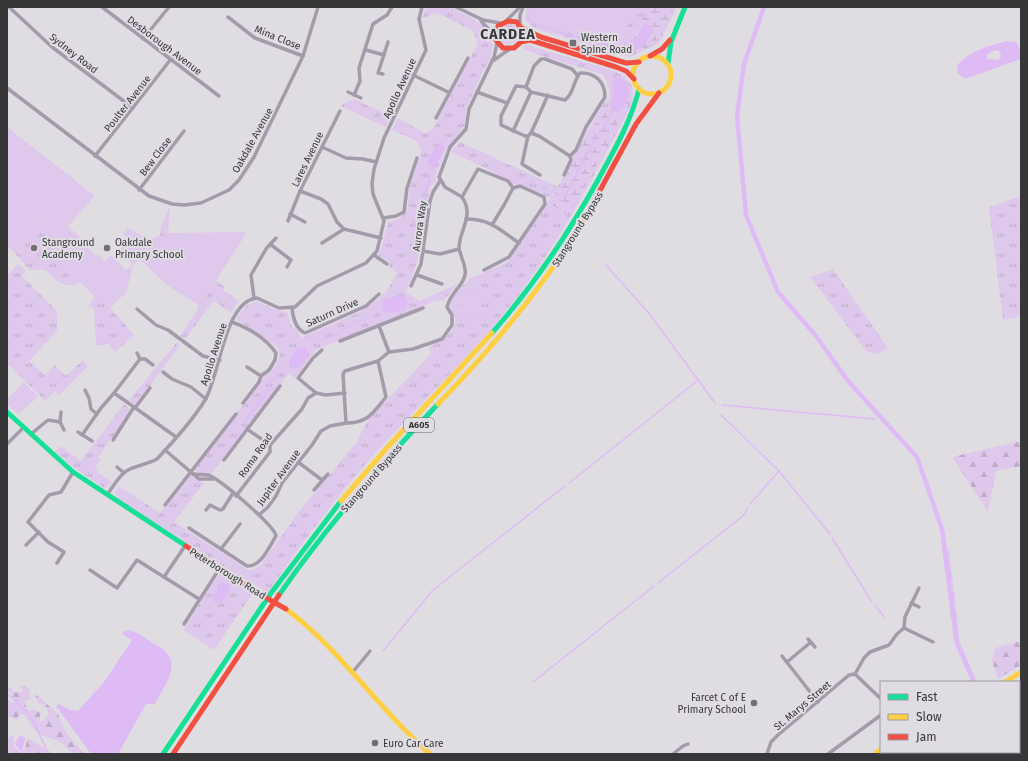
<svg xmlns="http://www.w3.org/2000/svg" width="1028" height="761" viewBox="0 0 1028 761" font-family="'Fira Sans',sans-serif">
<style>
.grass{fill:url(#grass-tufts)}
.forest{fill:url(#forest-firs)}
.wetland{fill:url(#wetland-marsh)}
.green{fill:#dec8ec}
.water{fill:#dfbbf5;fill-rule:evenodd}
.lines{fill:none;stroke-linecap:round;stroke-linejoin:round}
.stream{stroke:#dfbbf5;stroke-width:1.5}
.canal{stroke:#dfbbf5;stroke-width:4.5}
.street{stroke:#a49baa;stroke-width:3.5}
.fast{stroke:#16e098;stroke-width:5}
.slow{stroke:#ffcf43;stroke-width:5}
.jam{stroke:#f24e42;stroke-width:5}
.jam-bridge{stroke:#f24e42;stroke-width:5}
.poi-dot{fill:#727074;stroke:#e0dce3;stroke-width:1.5}
.labels{text-anchor:middle;stroke-width:4;stroke-linejoin:round;paint-order:stroke}
.shield{fill:#e0dce3;stroke:#6a686b;stroke-width:1}
.shield-label{font-size:9px;font-weight:bold;fill:#373638}
.street-label{font-size:10px;fill:#373638;stroke:#e0dce3}
.poi-label{font-size:10px;fill:#373638;stroke:#e0dce3;text-anchor:start}
.district-label{font-size:14px;font-weight:bold;letter-spacing:1px;fill:#373638;stroke:#e0dce3}
</style>
<defs>
<pattern id="grass-tufts" width="24" height="20" patternUnits="userSpaceOnUse"><rect width="24" height="20" fill="#dec8ec"/><path d="M3 7l-1-3M5 7V3M7 7l1-3M15 17l-1-3M17 17v-4M19 17l1-3" fill="none" stroke="#bfaccb"/></pattern>
<pattern id="forest-firs" width="22" height="20" patternUnits="userSpaceOnUse"><rect width="22" height="20" fill="#dec8ec"/><path d="M5 1l3.5 6h-7zM16 11l3.5 6h-7z" fill="#bfaccb"/></pattern>
<pattern id="wetland-marsh" width="20" height="14" patternUnits="userSpaceOnUse"><rect width="20" height="14" fill="#dec8ec"/><path d="M1 5h8M5 5V1M11 12h8M15 12V8" fill="none" stroke="#bfaccb"/></pattern>
</defs>
<rect width="100%" height="100%" fill="#e0dde2"/>
<g class="grass">
<path d="M 427,7 L 450,7 L 472,18 L 485,27 L 493,45 L 490,59 L 482,73 L 466,109 L 464,126 L 444,153 L 436,174 L 436,181 L 430,188 C 424,223 422,260 405,292 L 420,301 L 457,284 L 444,300 L 435,301 L 316,350 L 295,378 L 289,373 L 211,474 L 200,473 L 194,470 L 264,377 C 271,373 282,361 279,351 C 276,343 246,325 238,321 L 237,318 L 246,306 L 256,301 L 274,309 L 288,313 L 290,324 L 296,330 L 302,338 C 336,320 381,312 397,273 L 389,267 L 390,262 L 379,256 L 388,223 L 401,217 L 407,210 L 410,187 L 421,151 L 417,141 L 392,130 L 398,118 L 425,133 L 433,129 L 478,43 L 473,31 L 437,13 L 422,18 Z"/>
<path d="M 527,7 L 677,7 L 659,43 L 630,57 L 536,29 L 525,20 Z"/>
<circle cx="509" cy="34" r="10"/>
<path d="M 527,45 L 615,71 C 624,75 633,82 633,93 C 634,105 620,126 614,138 C 582,199 547,261 503,315 C 459,368 408,415 363,467 C 329,507 298,548 268,592 L 232,572 L 118,499 L 115,492 L 119,486 L 160,513 L 190,475 L 204,483 L 174,522 L 248,570 L 255,569 L 261,564 L 301,509 L 356,443 L 368,420 L 431,354 L 429,347 C 442,341 452,335 456,321 L 450,305 L 452,298 L 469,279 L 508,262 L 551,198 L 522,185 L 512,184 C 509,177 461,157 451,152 L 460,142 L 558,187 L 573,157 L 604,103 L 609,99 L 610,91 L 604,75 L 524,50 L 523,47 Z"/>
<path d="M 354,99 L 391,116 L 385,127 L 341,106 L 345,103 Z"/>
<path d="M 1021,196 L 1021,316 L 1003,320 L 989,207 Z"/>
<path d="M 169,208 L 170,208 L 168,233 L 163,237 L 160,235 L 161,227 Z"/>
<path d="M 43,218 L 80,278 L 110,307 L 134,335 L 115,352 L 108,344 L 96,345 L 94,308 L 88,306 L 95,297 L 80,282 C 65,291 56,280 45,270 L 30,270 L 11,249 Z"/>
<path d="M 18,264 L 26,271 L 22,276 L 57,311 L 57,331 L 29,361 L 45,375 L 55,365 L 66,376 L 83,360 L 88,366 L 59,395 L 55,391 L 45,401 L 7,363 L 7,276 Z"/>
<path d="M 833,269 L 888,348 L 876,354 L 867,352 L 810,277 Z"/>
<path d="M 216,281 L 225,287 L 223,290 L 239,301 L 231,313 L 214,301 L 185,339 L 180,336 Z"/>
<path d="M 177,342 L 180,345 L 136,405 L 129,400 Z"/>
<path d="M 124,404 L 130,409 L 124,421 L 98,457 L 101,459 L 95,467 L 98,469 L 97,472 L 112,482 L 107,487 L 104,488 L 69,464 L 55,451 L 61,446 L 81,461 Z"/>
<path d="M 949,549 L 960,643 L 977,682 L 971,682 L 954,641 L 942,550 Z"/>
<path d="M 220,572 L 252,594 L 214,650 L 183,630 Z"/>
</g>
<g class="forest">
<path d="M 1021,441 L 1021,466 L 996,471 L 988,512 L 952,457 Z"/>
<path d="M 1021,641 L 1021,665 L 998,679 L 992,661 L 995,648 Z"/>
<path d="M 22,685 L 30,689 L 29,697 L 31,699 L 25,701 L 26,707 L 30,711 L 33,709 L 41,712 L 39,723 L 42,722 L 49,714 L 44,705 L 39,703 L 35,697 L 37,695 L 58,714 L 66,732 L 84,754 L 73,754 C 67,748 61,741 53,739 C 48,737 43,737 37,732 C 32,728 28,719 23,714 L 20,714 L 17,720 L 7,716 L 7,698 L 12,703 L 14,701 L 12,694 L 7,691 L 7,688 L 11,688 L 14,692 L 22,693 L 23,690 L 20,686 Z"/>
<path d="M 11,734 L 13,736 L 15,748 L 20,752 L 25,749 L 27,739 L 30,739 L 54,754 L 7,754 L 7,743 Z"/>
</g>
<g class="wetland">
<path d="M 648,7 L 675,7 L 657,43 L 634,55 L 617,49 L 617,47 L 633,35 Z"/>
<path d="M 617,76 C 631,78 632,94 628,104 L 578,201 L 567,213 L 561,213 L 555,205 L 557,194 L 500,166 L 558,193 L 575,157 L 603,111 L 611,110 L 609,105 C 610,102 612,98 612,95 C 614,87 608,82 617,76 Z"/>
</g>
<g class="green">
<path d="M 533,7 L 634,7 L 623,37 L 617,44 L 609,44 L 534,23 L 529,16 Z"/>
<path d="M 7,127 L 95,196 L 68,226 L 89,246 L 88,248 L 96,256 L 98,254 L 105,261 L 111,255 L 126,270 L 133,265 L 126,258 L 129,256 L 118,245 L 127,237 L 123,233 L 128,228 L 148,239 L 152,239 L 160,235 L 163,237 L 168,233 L 247,232 L 200,306 L 167,285 L 140,259 L 133,265 L 126,293 L 110,307 L 80,278 L 43,218 L 11,249 L 7,246 Z"/>
<path d="M 479,290 L 485,293 L 486,297 L 481,306 L 482,310 L 478,319 L 461,312 L 458,306 L 463,296 Z"/>
<path d="M 24,382 L 38,397 L 18,414 L 7,404 L 7,399 Z"/>
</g>
<g class="water">
<path d="M 529,10 L 528,18 L 534,24 L 619,49 L 608,48 L 534,25 L 527,18 Z"/>
<path d="M 645,23 L 651,26 L 653,31 C 650,39 638,53 628,51 L 626,47 L 630,42 L 638,36 L 643,24 Z"/>
<path d="M 1007,41 L 1016,42 L 1020,49 L 1021,59 L 965,79 L 958,74 L 957,65 C 970,51 988,46 1007,41 ZM 996,50 L 1000,52 L 1001,57 L 998,60 L 987,59 L 987,54 Z"/>
<path d="M 616,77 C 634,79 631,104 619,112 L 611,109 L 610,106 L 614,91 L 612,83 Z"/>
<path d="M 603,110 L 613,112 L 588,153 L 569,190 L 566,198 L 567,209 L 566,200 L 560,203 L 565,199 L 565,196 L 559,195 L 566,194 L 582,161 L 576,156 L 582,159 L 611,113 Z"/>
<path d="M 441,143 L 444,146 C 442,157 436,165 430,172 L 432,167 L 427,161 L 435,148 Z"/>
<path d="M 430,174 C 433,182 423,197 420,206 C 416,219 419,234 417,248 L 415,247 L 418,230 L 417,214 Z"/>
<path d="M 400,295 L 405,297 L 408,301 L 405,309 C 398,312 391,314 384,311 L 374,317 L 384,310 L 381,306 L 383,300 Z"/>
<path d="M 371,318 L 354,323 L 337,335 L 315,342 L 336,334 L 353,322 Z"/>
<path d="M 298,347 L 306,348 C 310,356 302,367 294,369 L 288,362 Z"/>
<path d="M 286,364 L 272,381 L 264,398 L 241,428 L 251,411 L 263,397 L 271,381 Z"/>
<path d="M 220,582 L 229,585 C 230,594 225,602 216,603 L 212,599 Z"/>
<path d="M 126,630 C 137,631 142,636 151,642 C 156,645 163,648 167,653 C 180,668 162,689 155,704 L 146,704 L 118,754 L 91,754 L 56,706 L 59,704 L 70,710 L 78,711 L 104,682 L 132,640 L 122,634 Z"/>
<path d="M 20,735 L 25,738 L 22,752 L 19,750 L 15,743 Z"/>
</g>
<g class="lines">
<g class="stream">
<path d="M 605,264 L 648,312 L 715,403"/>
<path d="M 722,405 L 875,419"/>
<path d="M 721,415 L 779,471 L 750,504"/>
<path d="M 880,417 L 881,417"/>
<path d="M 779,471 L 830,534"/>
<path d="M 569,483 L 697,381"/>
<path d="M 832,538 L 872,602"/>
<path d="M 658,583 L 744,515 L 748,508"/>
<path d="M 875,605 L 884,617"/>
<path d="M 383,651 L 433,590 L 565,486"/>
<path d="M 533,682 L 654,586"/>
<path d="M 7,693 L 30,715 L 49,754"/>
</g>
<g class="canal">
<path d="M 764,7 L 744,64 L 737,116 L 746,215 L 778,292 L 816,336 L 848,381 L 917,457 L 942,529 L 957,643 L 974,682"/>
<path d="M 1019,749 L 1021,749"/>
</g>
<g class="street">
<path d="M 9,7 L 52,47 L 133,108"/>
<path d="M 102,7 L 219,96"/>
<path d="M 456,7 L 483,20 L 500,23"/>
<path d="M 228,17 L 255,38 L 303,56"/>
<path d="M 507,20 L 520,7"/>
<path d="M 481,21 L 494,35"/>
<path d="M 520,25 L 520,15 L 523,7"/>
<path d="M 143,39 L 169,7"/>
<path d="M 366,50 L 384,55"/>
<path d="M 494,60 L 510,49"/>
<path d="M 580,73 C 595,72 605,82 605,97 L 586,127 L 576,150 L 570,156 L 539,136 L 531,133 L 528,136 L 525,136 L 501,125 L 501,116 L 516,86 L 526,87 L 531,92 L 565,100 C 574,94 573,81 580,73 Z"/>
<path d="M 383,74 L 378,73 L 388,42"/>
<path d="M 413,75 L 448,92"/>
<path d="M 526,87 L 534,66 L 541,59 L 545,59 L 572,69 L 578,76"/>
<path d="M 7,88 L 149,196 L 172,204 L 184,205 L 201,203 L 229,190 L 239,180 L 254,157 L 303,56 L 318,7"/>
<path d="M 348,92 L 361,98"/>
<path d="M 477,92 L 507,103"/>
<path d="M 354,95 L 360,81 L 359,68 L 373,24 L 387,15 L 392,7"/>
<path d="M 436,118 L 468,58"/>
<path d="M 513,131 L 531,92"/>
<path d="M 531,133 L 548,95"/>
<path d="M 528,136 L 522,164 L 540,175"/>
<path d="M 322,147 L 346,158 L 363,159 L 376,162"/>
<path d="M 95,156 L 171,59"/>
<path d="M 564,175 L 571,160 L 570,156"/>
<path d="M 139,190 L 184,131"/>
<path d="M 300,191 L 321,199 L 328,204 L 337,222 L 344,229 L 381,238"/>
<path d="M 462,197 L 478,169 L 508,181 L 513,188 L 520,186 L 544,197 L 545,204 L 509,257 L 484,270"/>
<path d="M 290,214 L 305,222"/>
<path d="M 383,218 L 396,216 L 404,212 L 407,188 L 417,158"/>
<path d="M 466,219 C 491,219 500,230 519,243"/>
<path d="M 288,221 L 300,191 L 340,111"/>
<path d="M 492,225 L 504,205 L 513,188"/>
<path d="M 322,243 L 344,229"/>
<path d="M 270,244 L 291,260 L 287,267"/>
<path d="M 423,251 L 440,254 L 459,249"/>
<path d="M 374,255 L 387,264"/>
<path d="M 417,275 L 442,284"/>
<path d="M 411,286 L 421,264 L 430,201 L 433,192 L 440,181"/>
<path d="M 254,298 L 251,275 L 266,249 L 276,238"/>
<path d="M 292,308 C 293,317 295,329 305,333 L 366,306 L 379,294"/>
<path d="M 137,309 L 156,325 L 168,330 L 203,356 L 220,360"/>
<path d="M 232,322 C 248,328 266,338 276,353 L 275,360 L 269,370 L 261,376 L 259,382 L 243,403"/>
<path d="M 379,326 L 389,352"/>
<path d="M 340,341 L 423,308"/>
<path d="M 137,353 L 140,359"/>
<path d="M 140,359 L 145,359 L 153,365"/>
<path d="M 378,361 L 386,397 C 373,413 368,423 346,423 L 343,374 L 345,371 L 378,361 L 389,352 L 413,349 L 442,339 L 452,325 L 452,315 L 447,307 C 451,291 462,288 465,275 C 467,267 460,256 459,248 C 459,230 475,216 462,197 L 445,187 L 439,177 L 450,147 L 466,129 L 469,109 L 494,57 L 497,43"/>
<path d="M 247,367 L 261,376"/>
<path d="M 163,372 L 172,379 L 191,387 L 206,399"/>
<path d="M 85,390 L 89,398 L 91,409 L 97,414"/>
<path d="M 114,393 L 140,359"/>
<path d="M 316,393 L 298,378 L 313,358 L 322,350"/>
<path d="M 135,408 L 150,388"/>
<path d="M 60,422 L 64,430"/>
<path d="M 247,429 L 270,445"/>
<path d="M 78,432 L 92,441"/>
<path d="M 31,434 L 48,420 L 60,422 L 61,412"/>
<path d="M 82,435 L 101,408 L 114,393 L 134,407"/>
<path d="M 113,440 L 134,407 L 176,437"/>
<path d="M 7,444 L 23,428"/>
<path d="M 165,450 L 199,479 L 213,479"/>
<path d="M 224,460 L 280,386"/>
<path d="M 298,462 L 322,480"/>
<path d="M 117,467 L 124,473"/>
<path d="M 314,490 L 328,474"/>
<path d="M 107,495 C 113,487 120,473 130,469 C 139,465 148,464 157,459 C 173,442 193,420 205,400 C 220,376 224,301 257,298 L 279,308 L 295,307 L 317,286 L 366,263 L 377,251 L 384,221 L 373,194 L 372,184 L 374,169 L 384,138 L 426,50 L 419,19 L 422,7"/>
<path d="M 236,496 L 270,452 L 270,445 L 302,409 L 308,398 L 316,393 L 326,395 L 345,393"/>
<path d="M 165,505 L 236,414"/>
<path d="M 206,510 L 210,505 L 220,510 L 223,509 L 233,493"/>
<path d="M 259,515 L 268,507 L 276,496 L 282,483 L 312,445 L 321,431 L 330,426 L 346,423"/>
<path d="M 189,528 L 247,566 C 261,567 269,547 276,536 C 275,526 220,479 208,475 C 203,474 198,475 193,474"/>
<path d="M 26,545 L 39,532"/>
<path d="M 221,549 L 240,524"/>
<path d="M 57,563 L 64,552 L 48,542 L 28,522 L 49,495 L 61,492 L 73,472"/>
<path d="M 90,570 L 117,588 L 137,560 L 199,599"/>
<path d="M 164,577 L 185,546"/>
<path d="M 911,603 L 919,607"/>
<path d="M 184,624 L 216,574"/>
<path d="M 904,628 L 905,617 L 919,588"/>
<path d="M 808,639 L 815,647"/>
<path d="M 782,656 L 818,702"/>
<path d="M 787,662 L 811,642"/>
<path d="M 352,673 L 370,651"/>
<path d="M 855,674 L 864,658 L 870,652 L 889,645 L 897,634 L 904,628 L 933,642"/>
<path d="M 855,674 L 881,699"/>
<path d="M 932,752 L 934,754"/>
<path d="M 960,752 L 961,754"/>
<path d="M 673,754 L 683,746 L 688,744"/>
<path d="M 767,754 L 771,742 L 778,735 L 849,675 L 855,674"/>
<path d="M 828,754 L 881,715"/>
</g>
<g class="fast">
<path d="M 668,64 L 671,42 L 685,7"/>
<path d="M 492,333 C 534,285 569,233 599,178 C 615,149 631,121 639,89"/>
<path d="M 7,412 L 73,472 L 186,546"/>
<path d="M 279,595 C 326,527 380,465 438,404"/>
<path d="M 163,754 L 271,593 L 341,501"/>
</g>
<g class="slow">
<circle cx="652" cy="75" r="19"/>
<path d="M 438,404 C 493,347 544,287 585,218"/>
<path d="M 341,501 L 385,450 L 492,333"/>
<path d="M 286,609 C 341,650 378,709 430,754"/>
<path d="M 1005,682 L 1021,672"/>
<path d="M 875,754 L 881,749"/>
</g>
<g class="jam">
<path d="M 522,28 L 541,37 L 626,63 L 639,62"/>
<path d="M 521,42 L 523,33 L 517,22 L 508,21 L 498,26 L 495,39 L 503,48 L 514,48 L 521,42 L 530,40 L 616,67 L 626,71 L 634,79"/>
<path d="M 650,56 L 662,49 L 670,40"/>
<path d="M 585,218 L 636,124 L 659,93"/>
<path d="M 186,546 L 256,592"/>
<path d="M 173,754 L 279,595"/>
</g>
<path class="jam-bridge" d="M 256,592 L 286,609"/>
</g>
<g class="poi-dot">
<rect x="569" y="39" width="8" height="8" rx="2"/>
<circle cx="34" cy="248" r="4"/>
<circle cx="107" cy="248" r="4"/>
<circle cx="754" cy="703" r="4"/>
<circle cx="375" cy="743" r="4"/>
</g>
<g class="labels">
<rect class="shield" x="404" y="418" width="30" height="14" rx="3"/>
<g class="shield-label">
<text x="419" y="428">A605</text>
</g>
<g class="street-label">
<text transform="translate(278 37) rotate(22)" y="4">Mina Close</text>
<text transform="translate(165 45) rotate(37)" y="4">Desborough Avenue</text>
<text transform="translate(74 53) rotate(38)" y="4">Sydney Road</text>
<text transform="translate(399 88) rotate(-65)" y="4">Apollo Avenue</text>
<text transform="translate(127 103) rotate(-52)" y="4">Poulter Avenue</text>
<text transform="translate(252 140) rotate(-61)" y="4">Oakdale Avenue</text>
<text transform="translate(155 156) rotate(-53)" y="4">Bew Close</text>
<text transform="translate(307 159) rotate(-64)" y="4">Lares Avenue</text>
<text transform="translate(419 226) rotate(-82)" y="4">Aurora Way</text>
<text transform="translate(577 229) rotate(-58)" y="4">Stanground Bypass</text>
<text transform="translate(332 312) rotate(-24)" y="4">Saturn Drive</text>
<text transform="translate(213 354) rotate(-72)" y="4">Apollo Avenue</text>
<text transform="translate(255 455) rotate(-55)" y="4">Roma Road</text>
<text transform="translate(278 477) rotate(-54)" y="4">Jupiter Avenue</text>
<text transform="translate(371 478) rotate(-49)" y="4">Stanground Bypass</text>
<text transform="translate(228 573) rotate(32)" y="4">Peterborough Road</text>
<text transform="translate(802 705) rotate(-40)" y="4">St. Marys Street</text>
</g>
<g class="poi-label">
<text x="581" y="41">Western<tspan x="581" dy="12">Spine Road</tspan></text>
<text x="42" y="246">Stanground<tspan x="42" dy="12">Academy</tspan></text>
<text x="115" y="246">Oakdale<tspan x="115" dy="12">Primary School</tspan></text>
<text x="746" y="701" text-anchor="end">Farcet C of E<tspan x="746" dy="12">Primary School</tspan></text>
<text x="383" y="747">Euro Car Care</text>
</g>
<g class="district-label">
<text x="508" y="39">CARDEA</text>
</g>
</g>
<rect width="1028" height="761" fill="none" stroke="#373638" stroke-width="16"/>
<rect x="880" y="681" width="140" height="72" fill="#e0dce3" stroke="#9c9a9f"/>
<rect x="888" y="694" width="20" height="6" fill="#16e098" stroke="#9c9a9f"/>
<text x="916" y="701" font-size="12" fill="#373638">Fast</text>
<rect x="888" y="714" width="20" height="6" fill="#ffcf43" stroke="#9c9a9f"/>
<text x="916" y="721" font-size="12" fill="#373638">Slow</text>
<rect x="888" y="734" width="20" height="6" fill="#f24e42" stroke="#9c9a9f"/>
<text x="916" y="741" font-size="12" fill="#373638">Jam</text>
</svg>
